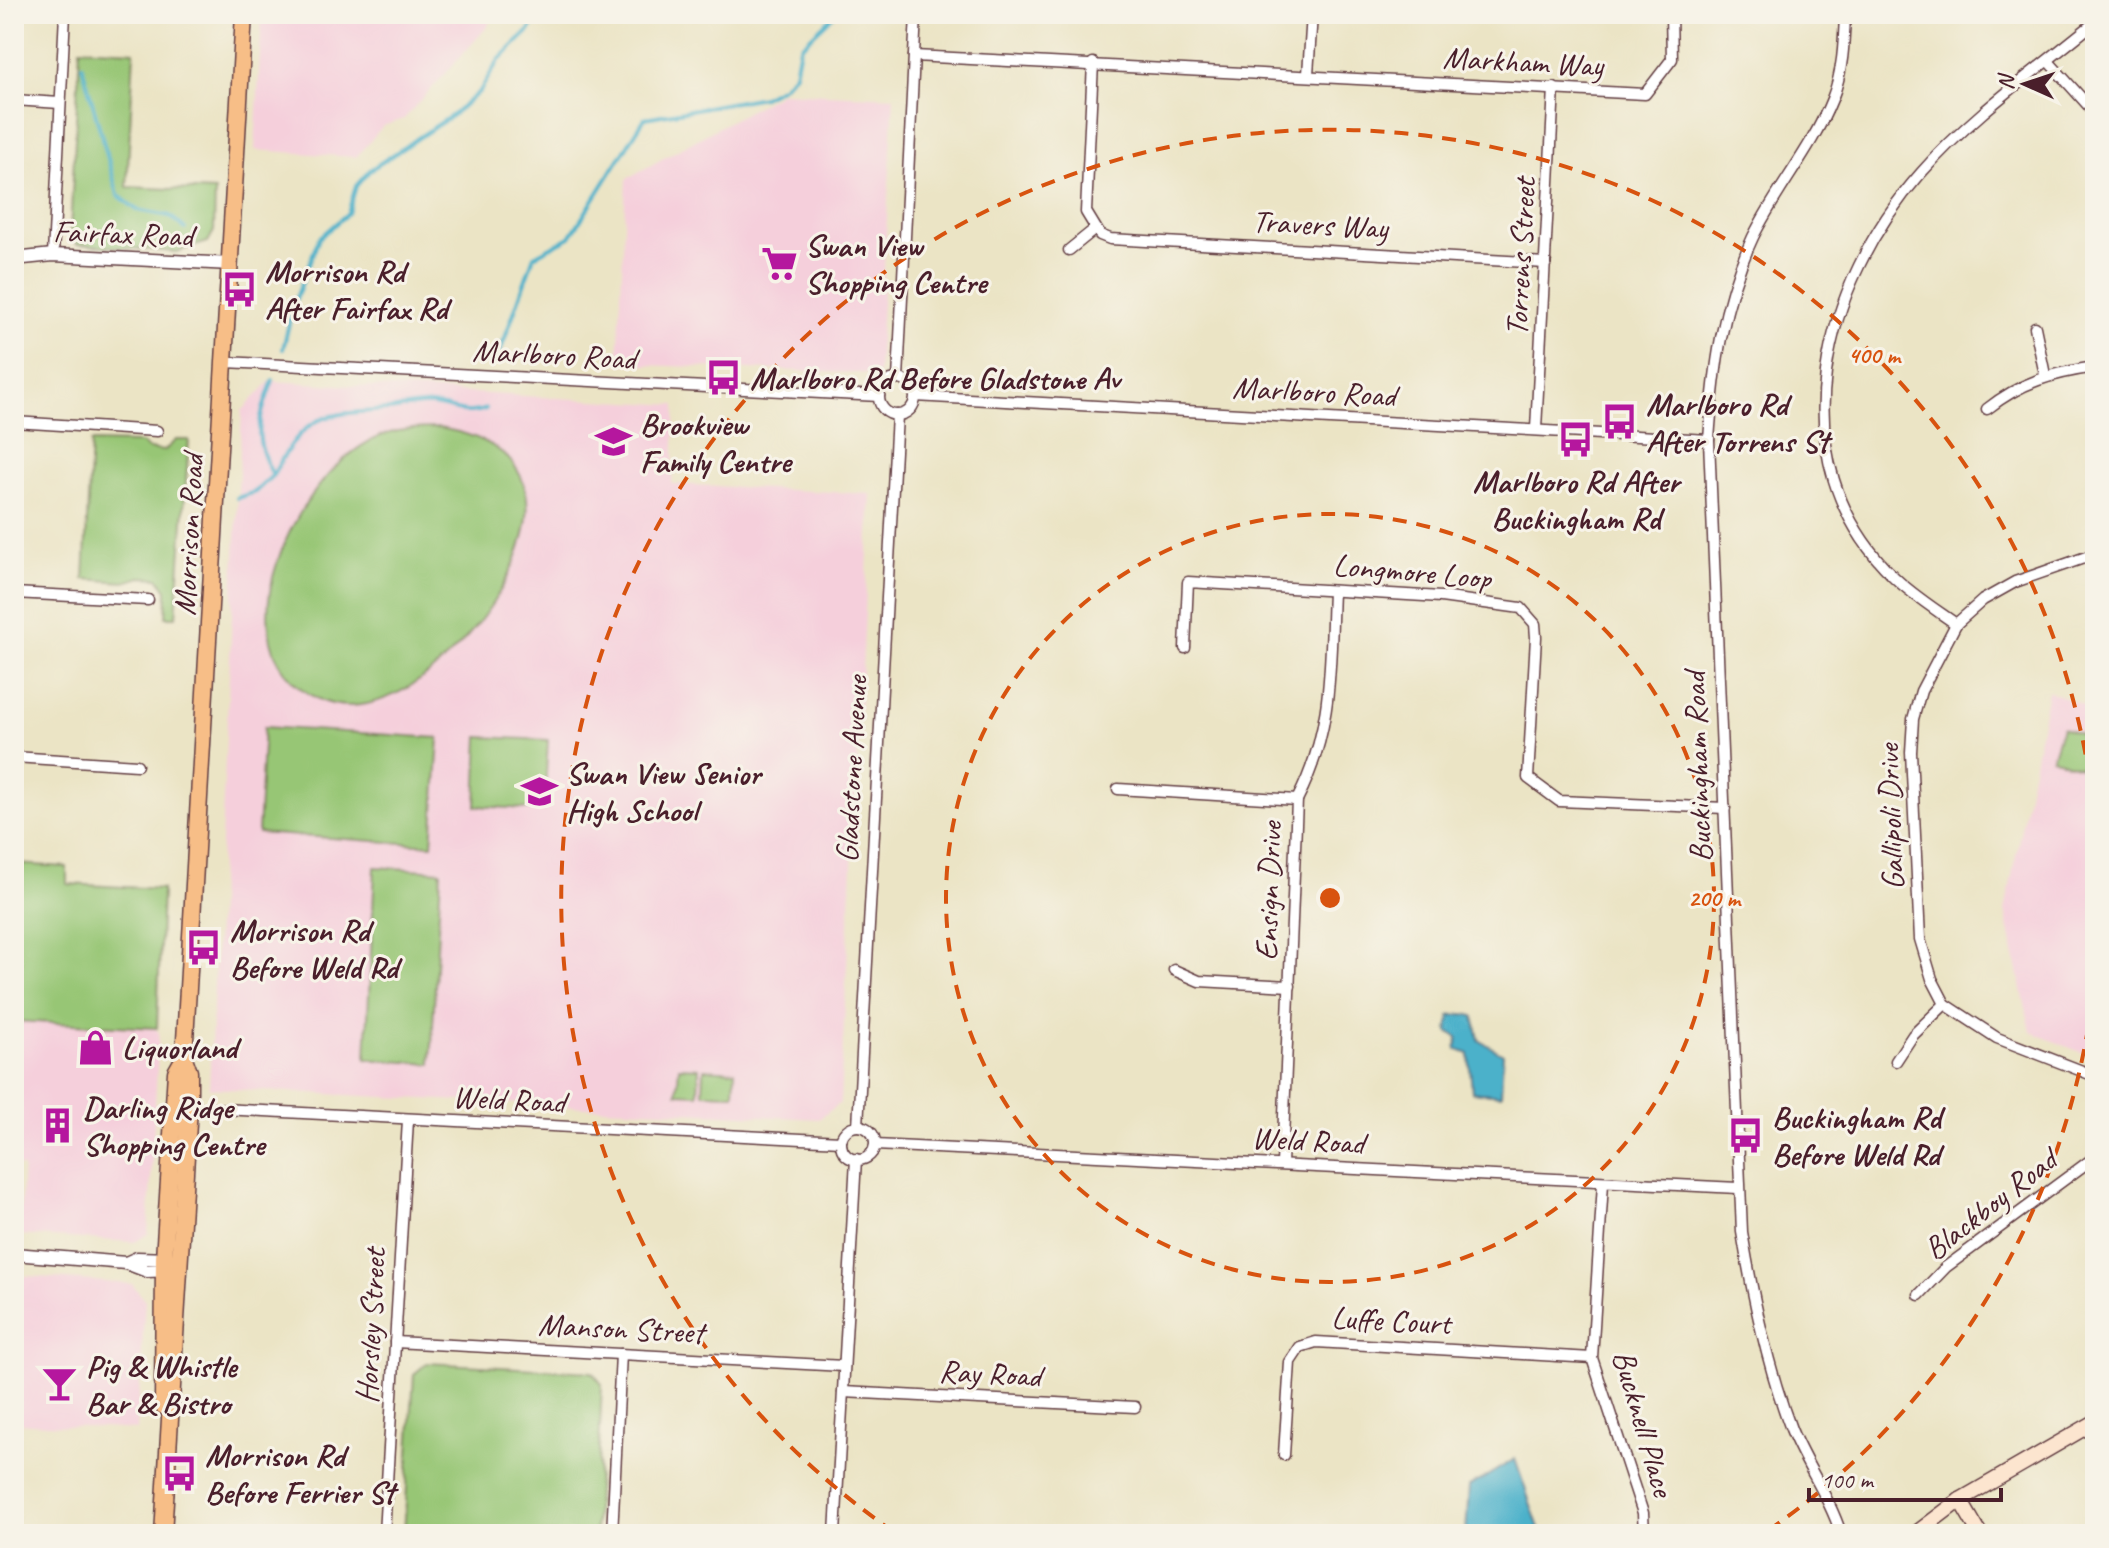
<svg xmlns="http://www.w3.org/2000/svg" width="2109" height="1548" viewBox="0 0 2109 1548" font-family="Caveat,sans-serif">
<style>
.built{fill:#f5cfdb}
.green{fill:#97c674;stroke:#707250;stroke-width:2}
.water{fill:#4bb1ca;stroke:#4a687a;stroke-width:2}
.lines{fill:none;stroke-linecap:round;stroke-linejoin:round}
.stream{stroke:#4bb1ca;stroke-width:4}
.minor-casing{stroke:#623d42;stroke-width:13}
.tertiary-casing{stroke:#623d42;stroke-width:15}
.secondary-casing{stroke:#623d42;stroke-width:17}
.primary-casing{stroke:#623d42;stroke-width:19}
.minor{stroke:#fff;stroke-width:10}
.tertiary{stroke:#fff;stroke-width:12}
.secondary{stroke:#fce5cf;stroke-width:14}
.primary{stroke:#f7be87;stroke-width:16}
.ring{fill:none;stroke:#d8530f;stroke-width:4;stroke-dasharray:14 10}
.labels{text-anchor:middle;stroke-width:6;stroke-linejoin:round;paint-order:stroke}
.street-label{font-size:32px;fill:#4a1f2b;stroke:#f7f3e8}
.poi-label{font-size:32px;font-weight:bold;fill:#4a1f2b;stroke:#f7f3e8;text-anchor:start}
.centre{fill:#d8530f;stroke:#f7f3e8;stroke-width:4}
.ring-label{font-size:24px;text-anchor:middle;font-weight:bold;fill:#d8530f;stroke:#f7f3e8;stroke-width:6;stroke-linejoin:round;paint-order:stroke}
</style>
<rect width="100%" height="100%" fill="#f7f3e8"/>
<filter id="ink" filterUnits="userSpaceOnUse"><feTurbulence type="fractalNoise" baseFrequency=".0125" numOctaves="2"/><feDisplacementMap in="SourceGraphic" scale="16" xChannelSelector="R" yChannelSelector="G"/><feConvolveMatrix kernelMatrix="1 2 1 2 8 2 1 2 1" color-interpolation-filters="sRGB"/></filter>
<filter id="wash" filterUnits="userSpaceOnUse"><feTurbulence type="fractalNoise" baseFrequency=".006" numOctaves="4" result="noise"/><feDisplacementMap in="SourceGraphic" scale="32" xChannelSelector="R" yChannelSelector="G"/><feGaussianBlur stdDeviation="1.8" result="paint"/><feColorMatrix in="noise" values="0 0 0 0 0 0 0 0 0 0 0 0 0 0 0 0 0 1.4 0 .05"/><feComposite in="paint" operator="in"/></filter>
<g filter="url(#wash)">
<rect width="100%" height="100%" fill="#ebe4c5"/>
<g class="built">
<path d="M 262,14 L 492,14 L 488,26 L 404,119 L 383,126 L 356,157 L 255,150 Z"/>
<path d="M 782,92 L 894,97 L 878,374 L 618,364 L 626,179 Z"/>
<path d="M 270,381 L 676,405 L 672,484 L 871,494 L 840,1103 L 819,1119 L 209,1088 L 242,411 Z"/>
<path d="M 2048,691 L 2095,710 L 2095,1058 L 2031,1032 L 2005,911 Z"/>
<path d="M 14,1021 L 155,1029 L 159,1032 L 148,1234 L 135,1242 L 19,1235 L 23,1167 L 14,1165 Z"/>
<path d="M 14,1275 L 132,1284 L 145,1300 L 137,1430 L 14,1423 Z"/>
</g>
<g class="green">
<path d="M 80,48 L 134,51 L 127,187 L 215,191 L 214,231 L 208,242 L 176,252 L 77,244 L 70,231 Z"/>
<path d="M 439,428 C 476,434 517,449 526,492 C 543,575 406,744 316,698 C 214,645 295,477 374,439 C 394,429 417,428 439,428 Z"/>
<path d="M 176,440 L 189,440 L 176,617 L 166,617 L 167,590 L 158,578 L 141,577 L 125,582 L 84,579 L 91,442 L 141,443 L 148,449 L 164,451 Z"/>
<path d="M 264,727 L 439,738 L 432,845 L 258,833 Z"/>
<path d="M 2062,727 L 2095,739 L 2095,772 L 2052,758 Z"/>
<path d="M 479,737 L 548,740 L 544,810 L 476,806 Z"/>
<path d="M 14,864 L 67,867 L 67,884 L 162,889 L 157,1028 L 14,1021 Z"/>
<path d="M 375,867 L 441,871 L 431,1064 L 366,1059 Z"/>
<path d="M 679,1067 L 699,1068 L 698,1094 L 677,1093 Z"/>
<path d="M 704,1069 L 735,1071 L 734,1094 L 703,1093 Z"/>
<path d="M 427,1363 L 592,1372 L 602,1384 L 595,1534 L 404,1534 L 414,1374 Z"/>
</g>
<g class="water">
<path d="M 1464,1014 L 1474,1016 L 1479,1040 L 1503,1054 L 1501,1095 L 1472,1092 L 1469,1054 L 1456,1049 L 1458,1037 L 1448,1032 L 1450,1016 Z"/>
<path d="M 1515,1459 L 1541,1534 L 1466,1534 L 1469,1487 Z"/>
</g>
<g class="lines">
<g class="stream">
<path d="M 82,65 L 118,195 L 137,210 L 170,216 L 185,229"/>
<path d="M 283,349 L 293,306 L 319,238 L 348,213 L 356,186 L 370,170 L 454,114 L 480,91 L 499,60 L 530,30 L 537,14"/>
<path d="M 500,352 L 534,256 L 570,237 L 645,118 L 763,97 L 782,87 L 795,73 L 800,47 L 835,14"/>
<path d="M 273,475 C 307,412 321,415 388,410 C 402,409 418,403 432,405 C 452,407 466,417 486,409"/>
<path d="M 237,498 L 255,492 L 273,475 C 251,436 259,420 273,380"/>
</g>
</g>
</g>
<g filter="url(#ink)">
<g class="lines">
<defs>
<g id="minor">
<path d="M 914,56 L 1645,94 L 1672,59 L 1671,14"/>
<path d="M 2048,61 L 2095,113"/>
<path d="M 1093,63 L 1086,212 L 1100,235 L 1110,239 L 1546,263"/>
<path d="M 1308,74 L 1312,14"/>
<path d="M 14,100 L 60,103"/>
<path d="M 1069,250 L 1095,229"/>
<path d="M 53,255 L 65,14"/>
<path d="M 2035,327 L 2045,375"/>
<path d="M 226,362 L 879,396"/>
<path d="M 898,379 L 916,14"/>
<circle cx="897" cy="397" r="18"/>
<path d="M 915,396 L 1709,440"/>
<path d="M 1987,409 C 2021,382 2053,373 2095,367"/>
<path d="M 14,422 L 157,431"/>
<path d="M 1536,429 L 1554,88"/>
<path d="M 2095,554 L 2015,582 L 1983,600 L 1956,624 L 1921,691 L 1913,719 L 1911,752 L 1920,939 L 1932,979 L 1945,1004 L 1997,1038 L 2095,1076"/>
<path d="M 14,593 L 148,600"/>
<path d="M 1956,624 C 1935,609 1911,594 1893,576 C 1775,460 1823,284 1921,173 C 1971,116 2037,70 2095,22"/>
<path d="M 1185,648 L 1188,582 L 1441,597 L 1521,608 L 1535,624 L 1536,637 L 1528,778 L 1559,801 L 1725,808"/>
<path d="M 14,757 L 137,765"/>
<path d="M 1118,789 L 1297,800 L 1282,1164"/>
<path d="M 1297,800 C 1333,731 1330,667 1333,591"/>
<path d="M 1174,970 L 1199,981 L 1290,986"/>
<path d="M 1896,1061 L 1913,1035 L 1945,1004"/>
<path d="M 185,1107 L 841,1141"/>
<path d="M 858,1126 L 897,415"/>
<circle cx="858" cy="1143" r="17"/>
<path d="M 875,1145 L 1738,1188"/>
<path d="M 1603,1183 L 1592,1358 L 1643,1513 L 1644,1534"/>
<path d="M 1919,1295 L 1946,1267 L 2095,1157"/>
<path d="M 395,1342 L 844,1366"/>
<path d="M 843,1392 L 1135,1407"/>
<path d="M 1284,1455 L 1290,1362 L 1300,1347 L 1316,1342 L 1592,1358"/>
<path d="M 384,1534 L 408,1120"/>
<path d="M 612,1534 L 621,1354"/>
<path d="M 835,1534 L 856,1159"/>
<path d="M 1841,1534 C 1830,1498 1805,1464 1791,1429 C 1767,1366 1753,1299 1742,1232 L 1709,440 C 1714,369 1722,303 1753,237 C 1776,190 1813,147 1832,99 C 1843,72 1844,42 1845,14"/>
</g>
<g id="tertiary">
<path d="M 14,259 L 53,255 L 231,264"/>
<path d="M 14,1254 L 126,1263 L 147,1271 L 172,1270"/>
<path d="M 126,1263 L 137,1258 L 169,1259"/>
</g>
<g id="secondary">
<path d="M 1960,1500 L 1980,1534"/>
<path d="M 1915,1534 L 1960,1500 L 2095,1422"/>
</g>
<g id="primary">
<path d="M 163,1406 L 164,1258 L 176,1072 L 184,1058"/>
<path d="M 163,1534 L 189,1107 L 189,1072 L 184,1058 L 244,14"/>
</g>
</defs>
<use href="#minor" class="minor-casing"/>
<use href="#tertiary" class="tertiary-casing"/>
<use href="#secondary" class="secondary-casing"/>
<use href="#primary" class="primary-casing"/>
<use href="#minor" class="minor"/>
<use href="#tertiary" class="tertiary"/>
<use href="#secondary" class="secondary"/>
<use href="#primary" class="primary"/>
</g>
</g>
<g class="ring">
<circle cx="1330" cy="898" r="384"/>
<path d="M2095 978A769 769 0 0 1 1766 1532M894 1532A769 769 0 1 1 2095 818"/>
</g>
<defs>
<symbol id="supermarket-bare" viewBox="-9 -9 18 18"><path d="M-6-5.5h2.5l.6 2H6L4.5 2H-2.5L-4.4-4H-6ZM-1.5 3.2a1.3 1.3 0 1 0 .1 0ZM3 3.2a1.3 1.3 0 1 0 .1 0Z" fill="#b5179e" stroke="#f7f3e8" stroke-width="2.5" paint-order="stroke"/></symbol>
<symbol id="bus-bare" viewBox="-9 -9 18 18"><path d="M-5-6H5V4H4V6H2V4H-2V6H-4V4H-5ZM-3.5-4V0h7V-4ZM-3.5 1.2v1.5H-2V1.2ZM2 1.2v1.5H3.5V1.2Z" fill="#b5179e" stroke="#f7f3e8" stroke-width="2.5" paint-order="stroke"/></symbol>
<symbol id="school-bare" viewBox="-9 -9 18 18"><path d="M0-5L7-2L0 1L-7-2ZM-4 1L0 2.5L4 1V4Q0 6-4 4Z" fill="#b5179e" stroke="#f7f3e8" stroke-width="2.5" paint-order="stroke"/></symbol>
<symbol id="shop-bare" viewBox="-9 -9 18 18"><path d="M-5-2.5h2.3a2.7 3.5 0 0 1 5.4 0H5L5.5 6h-11ZM-1.5-2.5h3a1.5 2.3 0 0 0-3 0Z" fill="#b5179e" stroke="#f7f3e8" stroke-width="2.5" paint-order="stroke"/></symbol>
<symbol id="building-bare" viewBox="-9 -9 18 18"><path d="M-4-6H4V6H1V3H-1V6H-4ZM-2.5-4.3h1.7v1.8h-1.7ZM.8-4.3h1.7v1.8H.8ZM-2.5-1h1.7V.8h-1.7ZM.8-1h1.7V.8H.8Z" fill="#b5179e" stroke="#f7f3e8" stroke-width="2.5" paint-order="stroke"/></symbol>
<symbol id="bar-bare" viewBox="-9 -9 18 18"><path d="M-6-5H6L.8 .8V4.5H3.5V6h-7V4.5H-.8V.8Z" fill="#b5179e" stroke="#f7f3e8" stroke-width="2.5" paint-order="stroke"/></symbol>
</defs>
<g fill-rule="evenodd">
<use href="#supermarket-bare" x="754" y="238" width="51" height="51"/>
<use href="#bus-bare" x="214" y="264" width="51" height="51"/>
<use href="#bus-bare" x="698" y="352" width="51" height="51"/>
<use href="#bus-bare" x="1594" y="396" width="51" height="51"/>
<use href="#bus-bare" x="1550" y="414" width="51" height="51"/>
<use href="#school-bare" x="588" y="416" width="51" height="51"/>
<use href="#school-bare" x="514" y="766" width="51" height="51"/>
<use href="#bus-bare" x="178" y="922" width="51" height="51"/>
<use href="#shop-bare" x="70" y="1022" width="51" height="51"/>
<use href="#building-bare" x="32" y="1100" width="51" height="51"/>
<use href="#bus-bare" x="1720" y="1110" width="51" height="51"/>
<use href="#bar-bare" x="34" y="1358" width="51" height="51"/>
<use href="#bus-bare" x="154" y="1448" width="51" height="51"/>
</g>
<g class="labels">
<g class="street-label">
<text transform="translate(1523 61) rotate(3)" y="11">Markham Way</text>
<text transform="translate(1320 224) rotate(3)" y="11">Travers Way</text>
<text transform="translate(123 233) rotate(2)" y="11">Fairfax Road</text>
<text transform="translate(1520 257) rotate(-87)" y="11">Torrens Street</text>
<text transform="translate(554 354) rotate(3)" y="11">Marlboro Road</text>
<text transform="translate(1314 391) rotate(3)" y="11">Marlboro Road</text>
<text transform="translate(188 535) rotate(-87)" y="11">Morrison Road</text>
<text transform="translate(1412 571) rotate(5)" y="11">Longmore Loop</text>
<text transform="translate(1697 767) rotate(-92)" y="11">Buckingham Road</text>
<text transform="translate(851 769) rotate(-87)" y="11">Gladstone Avenue</text>
<text transform="translate(1890 817) rotate(-92)" y="11">Gallipoli Drive</text>
<text transform="translate(1268 891) rotate(-88)" y="11">Ensign Drive</text>
<text transform="translate(509 1099) rotate(3)" y="11">Weld Road</text>
<text transform="translate(1308 1140) rotate(3)" y="11">Weld Road</text>
<text transform="translate(1990 1204) rotate(-38)" y="11">Blackboy Road</text>
<text transform="translate(1391 1320) rotate(3)" y="11">Luffe Court</text>
<text transform="translate(370 1326) rotate(-87)" y="11">Horsley Street</text>
<text transform="translate(621 1328) rotate(3)" y="11">Manson Street</text>
<text transform="translate(990 1373) rotate(3)" y="11">Ray Road</text>
<text transform="translate(1644 1423) rotate(74)" y="11">Bucknell Place</text>
</g>
<g class="poi-label">
<text x="805" y="256">Swan View<tspan x="805" dy="37">Shopping Centre</tspan></text>
<text x="265" y="282">Morrison Rd<tspan x="265" dy="37">After Fairfax Rd</tspan></text>
<text x="750" y="389">Marlboro Rd Before Gladstone Av</text>
<text x="1646" y="415">Marlboro Rd<tspan x="1646" dy="37">After Torrens St</tspan></text>
<text x="640" y="435">Brookview<tspan x="640" dy="37">Family Centre</tspan></text>
<text x="1576" y="492" text-anchor="middle">Marlboro Rd After<tspan x="1576" dy="37">Buckingham Rd</tspan></text>
<text x="566" y="784">Swan View Senior<tspan x="566" dy="37">High School</tspan></text>
<text x="230" y="941">Morrison Rd<tspan x="230" dy="37">Before Weld Rd</tspan></text>
<text x="122" y="1058">Liquorland</text>
<text x="83" y="1118">Darling Ridge<tspan x="83" dy="37">Shopping Centre</tspan></text>
<text x="1772" y="1128">Buckingham Rd<tspan x="1772" dy="37">Before Weld Rd</tspan></text>
<text x="86" y="1377">Pig &amp; Whistle<tspan x="86" dy="37">Bar &amp; Bistro</tspan></text>
<text x="205" y="1466">Morrison Rd<tspan x="205" dy="37">Before Ferrier St</tspan></text>
</g>
</g>
<circle cx="1330" cy="898" r="12" class="centre"/>
<g class="ring-label">
<text x="1874" y="363">400 m</text>
<text x="1714" y="906">200 m</text>
</g>
<rect width="2109" height="1548" fill="none" stroke="#f7f3e8" stroke-width="48"/>
<g transform="translate(2025 84) rotate(273)" stroke="#f7f3e8" stroke-width="6" paint-order="stroke">
<path d="M0-6L14 30L0 20L-14 30Z" fill="#4a1f2b"/>
<text y="-12" font-size="22" font-weight="bold" text-anchor="middle" fill="#4a1f2b">N</text>
</g>
<path d="M1809 1488v12h192v-12" fill="none" stroke="#4a1f2b" stroke-width="4"/>
<text x="1821" y="1488" font-size="24" fill="#4a1f2b" stroke="#f7f3e8" stroke-width="6" paint-order="stroke">100 m</text>
</svg>
